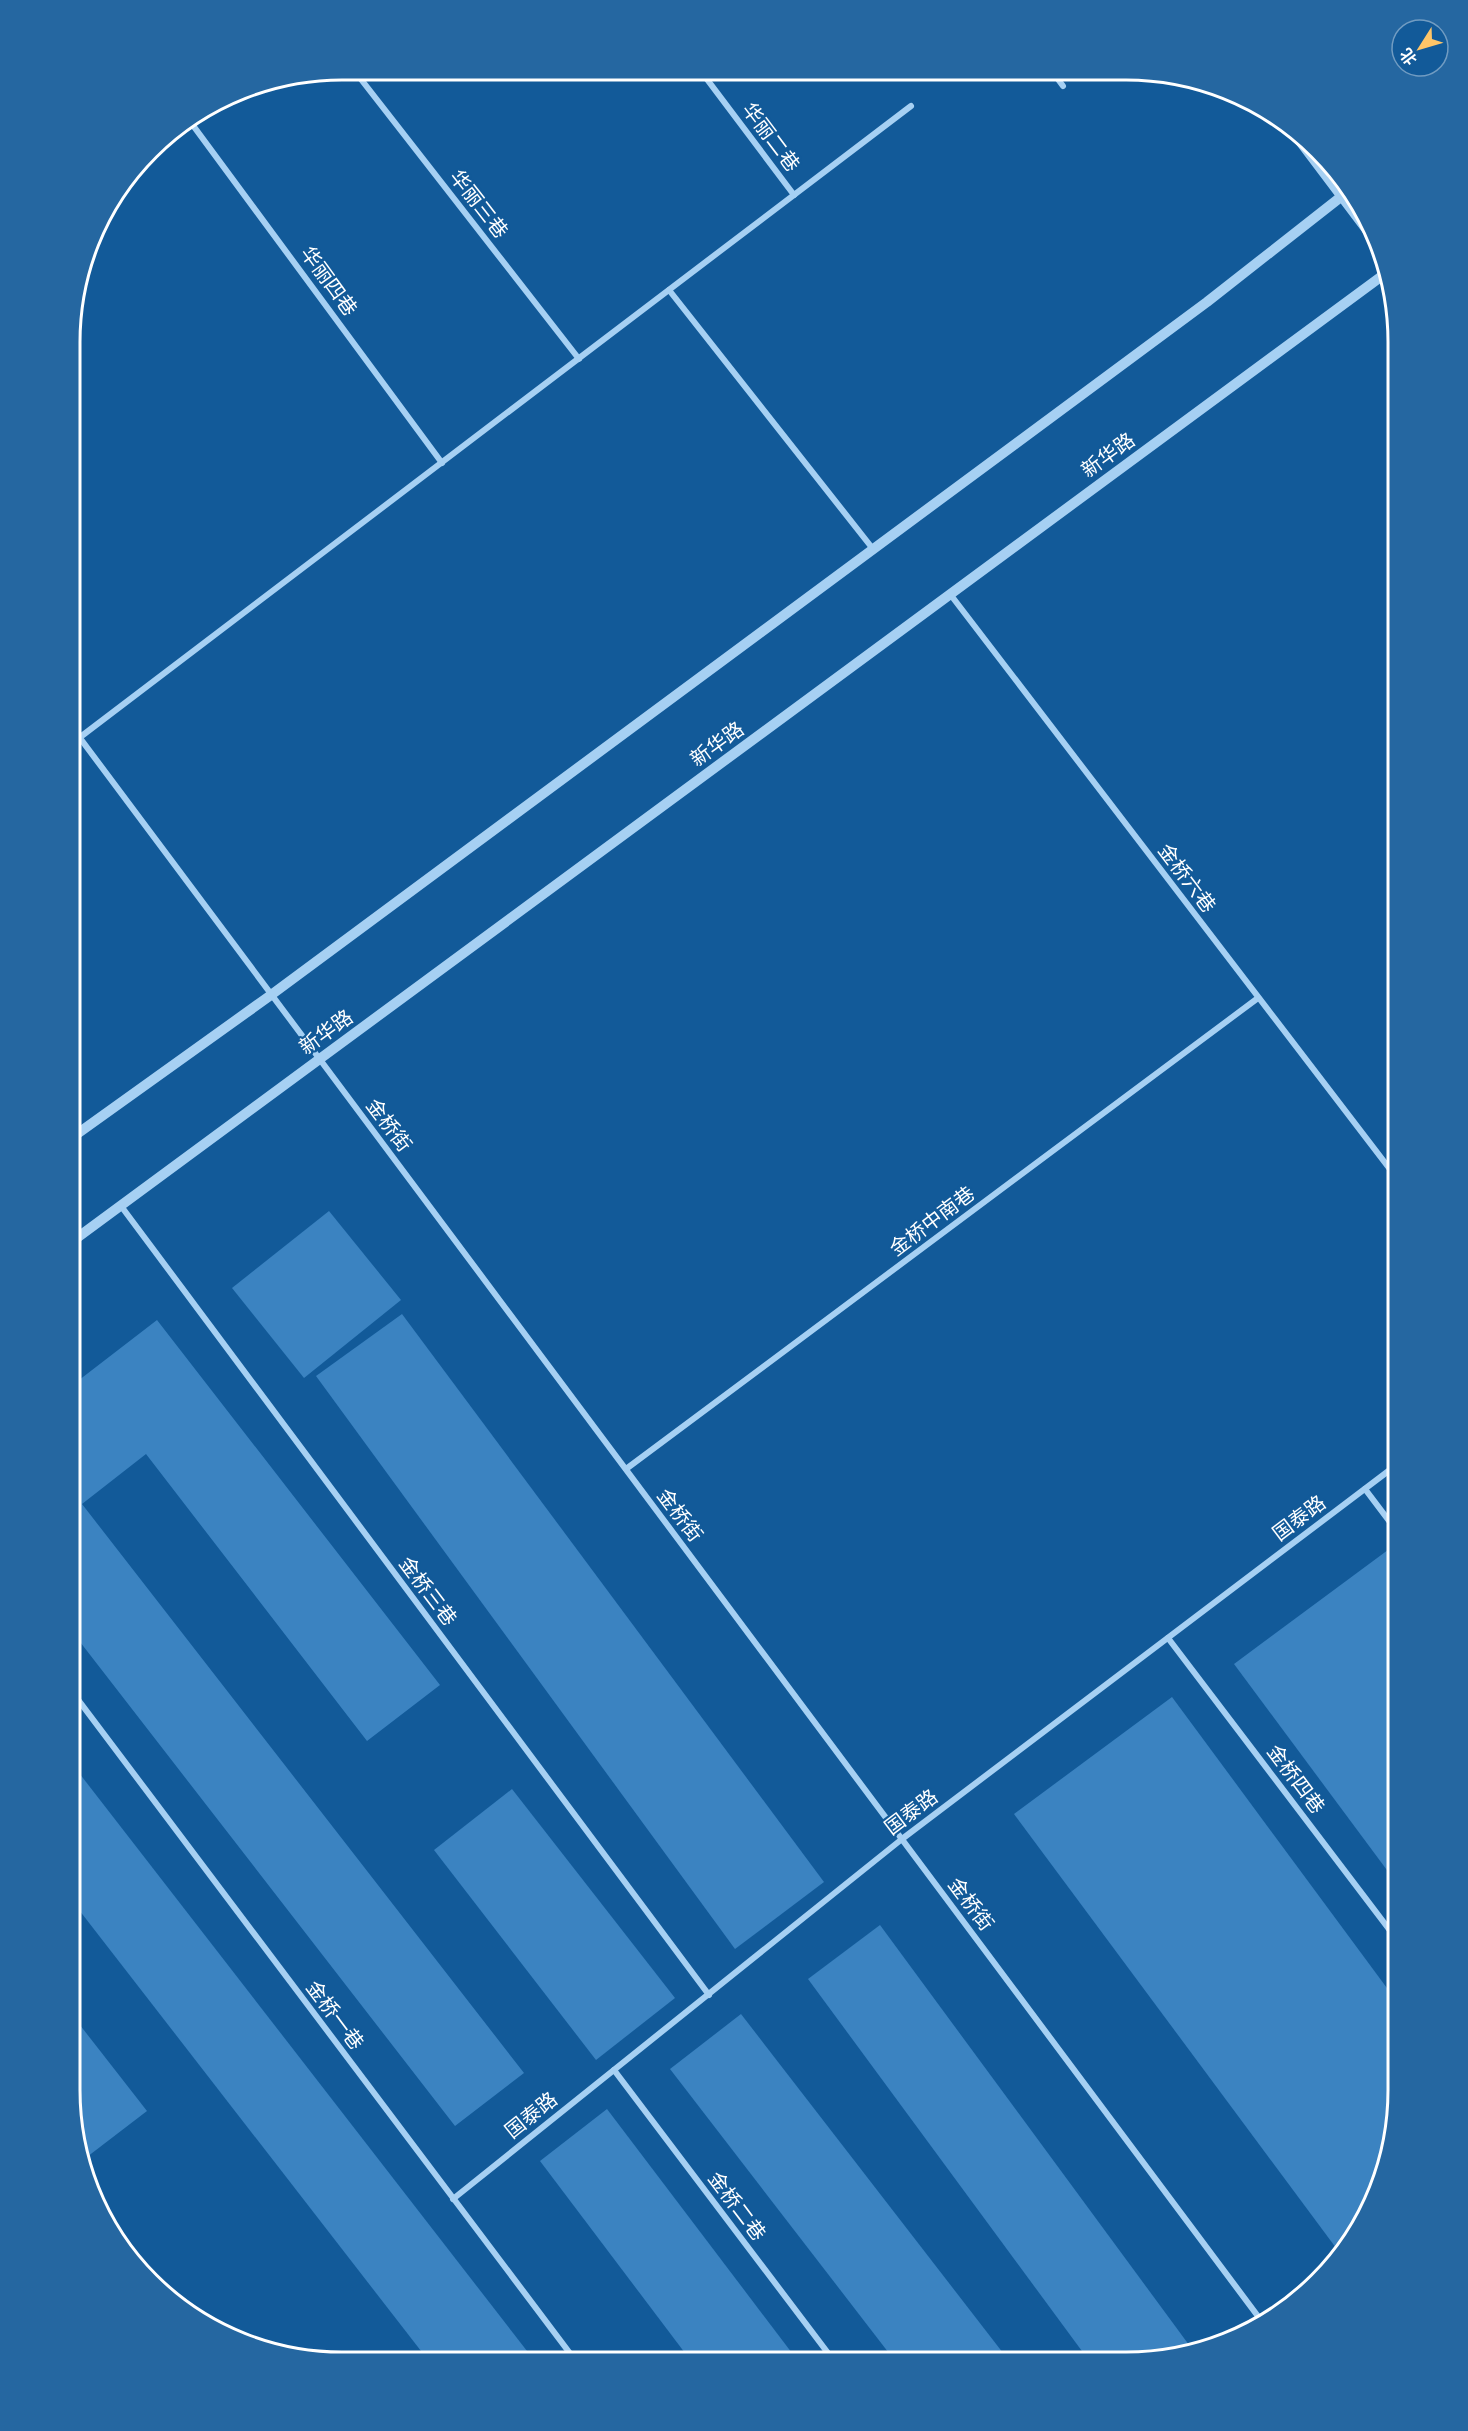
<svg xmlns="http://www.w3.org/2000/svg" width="1468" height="2431" viewBox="0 0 1468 2431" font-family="'Open Sans','Noto Sans SC',sans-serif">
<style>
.building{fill:#3b83c1}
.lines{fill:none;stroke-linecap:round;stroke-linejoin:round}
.minor{stroke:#a6d0f3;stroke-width:6}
.tertiary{stroke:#a6d0f3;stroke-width:10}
.labels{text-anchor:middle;stroke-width:4.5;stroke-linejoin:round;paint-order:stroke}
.street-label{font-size:20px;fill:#fff;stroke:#125a99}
.rim{fill:none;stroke:#fff;stroke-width:3}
</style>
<rect width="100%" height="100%" fill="#125a99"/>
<g class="building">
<path d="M 329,1211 L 401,1300 L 304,1378 L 232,1288 Z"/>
<path d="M 402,1314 L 824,1882 L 735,1949 L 316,1376 Z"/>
<path d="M 157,1320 L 440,1685 L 367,1741 L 146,1454 L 82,1504 L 524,2073 L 455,2126 L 70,1629 L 70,1387 Z"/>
<path d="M 1392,1547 L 1399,1556 L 1398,1885 L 1234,1664 Z"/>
<path d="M 1172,1697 L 1398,2003 L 1398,2108 L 1378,2194 L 1342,2256 L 1014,1814 Z"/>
<path d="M 69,1760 L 534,2360 L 428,2360 L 69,1897 Z"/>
<path d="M 512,1789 L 675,1998 L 596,2060 L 434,1850 Z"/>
<path d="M 880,1925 L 1192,2349 L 1127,2362 L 1090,2362 L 808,1979 Z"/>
<path d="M 69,2011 L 147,2111 L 83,2160 L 69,2090 Z"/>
<path d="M 741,2014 L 1010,2362 L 895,2361 L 670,2069 Z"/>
<path d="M 607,2109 L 798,2361 L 691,2361 L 540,2161 Z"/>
</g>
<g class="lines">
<g class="minor">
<path d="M 353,69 L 579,359"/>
<path d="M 700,70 L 794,195"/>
<path d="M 1052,71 L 1063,86"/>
<path d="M 1280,118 L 1381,252"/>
<path d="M 189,120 L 442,463"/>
<path d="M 669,290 L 873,549"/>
<path d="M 950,594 L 1399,1181"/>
<path d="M 71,726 L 1263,2323"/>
<path d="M 79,738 L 911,106"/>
<path d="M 121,1206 L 709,1995"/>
<path d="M 626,1469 L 1258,998"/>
<path d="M 1365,1489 L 1399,1534"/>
<path d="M 1168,1638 L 1398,1941"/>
<path d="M 70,1689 L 575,2360"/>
<path d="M 614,2070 L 834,2361"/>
<path d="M 453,2199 L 902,1839 L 1399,1463"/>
</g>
<g class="tertiary">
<path d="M 70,1139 L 271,995 L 1207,302 L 1351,189"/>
<path d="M 70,1243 L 1386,273"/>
</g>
</g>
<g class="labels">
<g class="street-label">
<text transform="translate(771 137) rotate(53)" y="7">华丽二巷</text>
<text transform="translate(479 204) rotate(52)" y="7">华丽三巷</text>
<text transform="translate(329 281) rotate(54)" y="7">华丽四巷</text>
<text transform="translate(1108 455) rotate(-36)" y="7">新华路</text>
<text transform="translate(717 744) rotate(-36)" y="7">新华路</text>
<text transform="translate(1187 878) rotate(53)" y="7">金桥六巷</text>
<text transform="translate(326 1032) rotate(-36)" y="7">新华路</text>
<text transform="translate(389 1125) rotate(53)" y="7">金桥街</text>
<text transform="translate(932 1221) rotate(-37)" y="7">金桥中南巷</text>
<text transform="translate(680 1515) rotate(53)" y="7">金桥街</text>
<text transform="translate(1299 1518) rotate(-37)" y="7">国泰路</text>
<text transform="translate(428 1591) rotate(53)" y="7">金桥三巷</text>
<text transform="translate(1296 1779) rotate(53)" y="7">金桥四巷</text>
<text transform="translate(911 1812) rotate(-37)" y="7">国泰路</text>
<text transform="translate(971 1904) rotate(53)" y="7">金桥街</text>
<text transform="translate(335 2015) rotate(53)" y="7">金桥一巷</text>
<text transform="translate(531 2115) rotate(-39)" y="7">国泰路</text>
<text transform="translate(737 2206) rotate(53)" y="7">金桥二巷</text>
</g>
</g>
<path d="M0 0H1468V2431H0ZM342 80H1126A262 262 0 0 1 1388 342V2090A262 262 0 0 1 1126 2352H342A262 262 0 0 1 80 2090V342A262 262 0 0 1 342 80Z" fill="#2567a1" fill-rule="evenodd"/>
<path class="rim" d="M342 80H1126A262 262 0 0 1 1388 342V2090A262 262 0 0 1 1126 2352H342A262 262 0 0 1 80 2090V342A262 262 0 0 1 342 80Z"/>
<g transform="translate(1420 48) rotate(233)"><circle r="28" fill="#125a99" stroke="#719cc2" stroke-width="1.5"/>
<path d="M0-4.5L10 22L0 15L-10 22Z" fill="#ffc568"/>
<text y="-9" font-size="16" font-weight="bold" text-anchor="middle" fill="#ffffff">北</text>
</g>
</svg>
